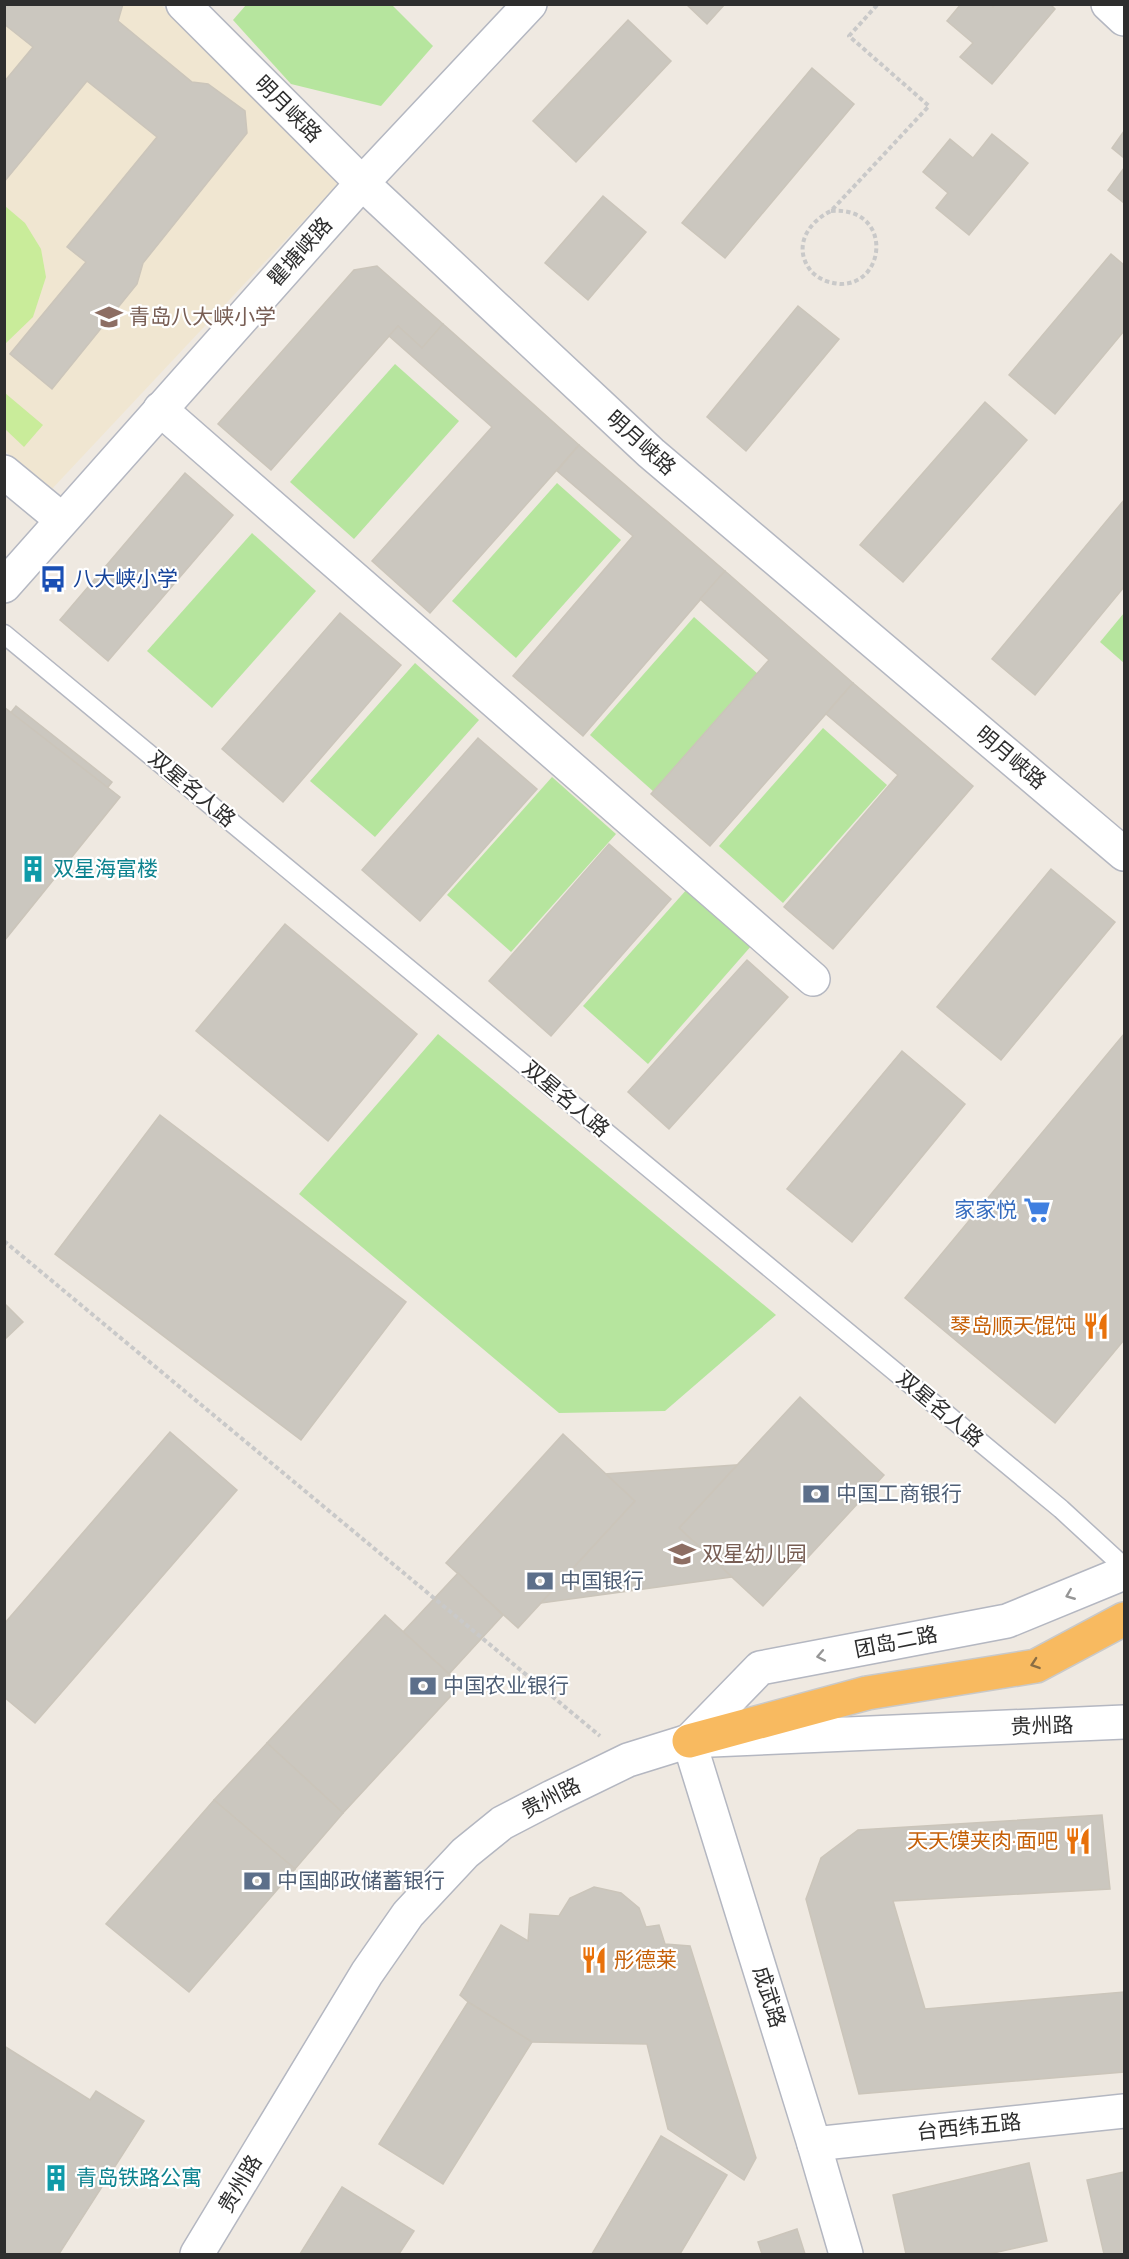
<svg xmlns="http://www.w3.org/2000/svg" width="1129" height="2259" viewBox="0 0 1129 2259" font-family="Raleway,'Noto Sans SC',sans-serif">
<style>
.education{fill:#f0e6d1}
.green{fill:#b6e59e}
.pitch{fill:#c9ec9a}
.building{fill:#cbc7bf;stroke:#cbc5ba;stroke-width:1.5}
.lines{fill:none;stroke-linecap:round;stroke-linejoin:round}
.service-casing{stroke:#b4b7c1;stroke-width:21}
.minor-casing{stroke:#b4b7c1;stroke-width:36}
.tertiary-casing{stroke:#b4b7c1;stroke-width:36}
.secondary-casing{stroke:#b4b7c1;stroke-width:36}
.trunk-casing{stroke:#c9c9c9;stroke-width:36}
.path{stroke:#c9c9c9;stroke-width:4;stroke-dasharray:4.5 3;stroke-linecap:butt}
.service{stroke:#fff;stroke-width:18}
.minor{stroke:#fff;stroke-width:33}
.tertiary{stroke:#fff;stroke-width:33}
.secondary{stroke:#fff;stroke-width:33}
.trunk{stroke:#f8ba60;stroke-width:33}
.oneway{stroke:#969696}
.oneway2{stroke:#896d44}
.labels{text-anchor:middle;stroke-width:4.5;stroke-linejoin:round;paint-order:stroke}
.street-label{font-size:21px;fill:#2e2e2e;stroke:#fff}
.education-label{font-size:21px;fill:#785e54;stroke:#fff;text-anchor:start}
.transit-label{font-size:21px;fill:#164399;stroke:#fff;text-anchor:start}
.culture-label{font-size:21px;fill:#0d838f;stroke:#fff;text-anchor:start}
.shop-label{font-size:21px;fill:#366cbe;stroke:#fff;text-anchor:end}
.food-label{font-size:21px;fill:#c56008;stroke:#fff;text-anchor:end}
.service-label{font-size:21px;fill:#4e5e75;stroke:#fff;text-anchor:start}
</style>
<rect width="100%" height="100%" fill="#efe9e1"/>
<path class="education" d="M 4,5 L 161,5 L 339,183 L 51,490 L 5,451 Z"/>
<g class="green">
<path d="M 246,5 L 392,5 L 433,46 L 381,106 L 291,84 L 233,20 Z"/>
<path d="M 395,364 L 459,421 L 354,539 L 290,482 Z"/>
<path d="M 557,483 L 621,540 L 516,658 L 452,601 Z"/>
<path d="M 252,533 L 316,591 L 212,708 L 147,651 Z"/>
<path d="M 1124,613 L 1124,663 L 1100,642 Z"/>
<path d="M 694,617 L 758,674 L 654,792 L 590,735 Z"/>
<path d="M 415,663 L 479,720 L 375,837 L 310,781 Z"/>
<path d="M 823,728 L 887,785 L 783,903 L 719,846 Z"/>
<path d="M 552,777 L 616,834 L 511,952 L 447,895 Z"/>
<path d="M 688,888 L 752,945 L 648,1064 L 583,1006 Z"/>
<path d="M 438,1034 L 776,1315 L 665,1411 L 559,1413 L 299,1194 Z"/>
</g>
<g class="pitch">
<path d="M 5,206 L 25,223 L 41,249 L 46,277 L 33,317 L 5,344 Z"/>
<path d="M 5,393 L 43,425 L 24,447 L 5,429 Z"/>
</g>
<g class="building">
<path d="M 4,4 L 123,4 L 118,21 L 192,82 L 208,84 L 245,111 L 247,133 L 143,263 L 137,284 L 52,389 L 10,354 L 86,262 L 67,247 L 157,137 L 87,81 L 4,182 L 4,82 L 33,47 L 4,24 Z"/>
<path d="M 686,4 L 725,4 L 707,24 Z"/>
<path d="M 961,4 L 991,4 L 993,7 L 995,4 L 1050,4 L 1055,9 L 992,84 L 960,57 L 973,43 L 947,21 Z"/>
<path d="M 628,20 L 671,61 L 576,162 L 533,121 Z"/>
<path d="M 812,68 L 854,104 L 725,258 L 682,223 Z"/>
<path d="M 1124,131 L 1124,158 L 1112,148 Z"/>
<path d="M 992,134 L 1028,163 L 969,235 L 936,208 L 948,193 L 923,172 L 950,139 L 973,158 Z"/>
<path d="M 1124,168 L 1124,203 L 1108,190 Z"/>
<path d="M 603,196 L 646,232 L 588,300 L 545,263 Z"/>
<path d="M 1111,254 L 1124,265 L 1124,331 L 1055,414 L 1009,375 Z"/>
<path d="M 377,266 L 443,324 L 422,348 L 398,326 L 271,470 L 218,424 L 354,270 Z"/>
<path d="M 798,306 L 839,339 L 746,451 L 707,417 Z"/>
<path d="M 443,324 L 579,445 L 430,613 L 372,561 L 492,427 L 389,336 L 398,326 L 422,348 Z"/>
<path d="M 985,402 L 1027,440 L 903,582 L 860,545 Z"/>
<path d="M 579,445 L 725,571 L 583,736 L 513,676 L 633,536 L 557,471 Z"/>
<path d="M 185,473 L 233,515 L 108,661 L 60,620 Z"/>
<path d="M 1124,500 L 1124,587 L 1035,695 L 992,659 Z"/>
<path d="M 725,571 L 853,683 L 710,846 L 651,794 L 769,660 L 700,599 Z"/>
<path d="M 340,613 L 401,665 L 283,802 L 222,749 Z"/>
<path d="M 853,683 L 973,786 L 833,949 L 784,907 L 898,775 L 826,714 Z"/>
<path d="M 16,706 L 112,782 L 17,900 L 4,890 L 4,721 Z"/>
<path d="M 4,707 L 120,797 L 4,941 Z"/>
<path d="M 478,738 L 537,789 L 420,921 L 362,870 Z"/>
<path d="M 609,844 L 671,899 L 551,1036 L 489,981 Z"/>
<path d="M 1051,869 L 1115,922 L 1001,1060 L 937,1007 Z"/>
<path d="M 285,924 L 417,1034 L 328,1141 L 196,1031 Z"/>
<path d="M 747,960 L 788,997 L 669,1129 L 628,1092 Z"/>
<path d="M 1124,1034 L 1124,1340 L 1055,1423 L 905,1298 Z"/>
<path d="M 902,1051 L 965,1104 L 852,1242 L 787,1189 Z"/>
<path d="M 160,1115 L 406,1302 L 301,1440 L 55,1254 Z"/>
<path d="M 4,1303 L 23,1322 L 4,1340 Z"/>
<path d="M 800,1397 L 884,1475 L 763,1606 L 679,1528 Z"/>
<path d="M 170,1432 L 237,1490 L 35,1723 L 4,1697 L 4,1624 Z"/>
<path d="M 563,1434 L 635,1501 L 518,1628 L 446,1563 Z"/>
<path d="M 737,1465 L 679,1528 L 732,1577 L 541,1603 L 635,1501 L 606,1474 Z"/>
<path d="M 458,1573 L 503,1615 L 449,1674 L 403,1632 Z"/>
<path d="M 385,1615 L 461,1685 L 343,1813 L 267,1743 Z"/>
<path d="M 267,1743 L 343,1813 L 295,1869 L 214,1800 Z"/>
<path d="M 214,1800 L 295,1869 L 189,1992 L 106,1924 Z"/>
<path d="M 1102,1815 L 1110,1889 L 893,1901 L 925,2009 L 1124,1992 L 1124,2072 L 859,2094 L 806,1899 L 821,1858 L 858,1830 Z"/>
<path d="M 594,1887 L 621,1893 L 639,1908 L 646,1927 L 659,1925 L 665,1944 L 690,1946 L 756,2158 L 744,2180 L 668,2129 L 647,2044 L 532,2042 L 468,2002 L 460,1995 L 501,1925 L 528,1941 L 530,1914 L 559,1916 L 570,1898 Z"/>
<path d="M 468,2002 L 532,2042 L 443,2184 L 379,2144 Z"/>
<path d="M 4,2046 L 90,2100 L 96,2091 L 144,2121 L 59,2254 L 4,2254 Z"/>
<path d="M 661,2136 L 727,2175 L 680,2254 L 592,2254 Z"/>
<path d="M 1029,2163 L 1047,2241 L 989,2254 L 906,2254 L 893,2195 Z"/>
<path d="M 1124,2172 L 1124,2254 L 1104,2254 L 1087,2180 Z"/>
<path d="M 342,2187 L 414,2231 L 399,2254 L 300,2254 Z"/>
<path d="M 797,2229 L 805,2254 L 762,2254 L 758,2242 Z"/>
</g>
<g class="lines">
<defs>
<path id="service" d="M 4,634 L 1061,1509 L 1124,1567"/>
<g id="minor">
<path d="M 183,4 L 362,183 L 651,453 L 1124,854"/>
<path d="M 1108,4 L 1124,19"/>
<path d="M 160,409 L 813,979"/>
<path d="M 4,472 L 61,519"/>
<path d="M 4,586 L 362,183 L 530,4"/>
<path d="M 689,1741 L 814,2144 L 846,2254"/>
<path d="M 814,2144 L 1124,2111"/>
</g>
<path id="tertiary" d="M 689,1741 L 760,1668 L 1007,1621 L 1124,1573"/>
<path id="secondary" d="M 197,2254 L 367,1973 L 408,1914 L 465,1853 L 502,1823 L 552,1797 L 628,1760 L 689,1741 L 1124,1722"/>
<path id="trunk" d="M 689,1741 L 867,1693 L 1036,1666 L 1124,1619"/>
</defs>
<use href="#service" class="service-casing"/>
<use href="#minor" class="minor-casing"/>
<use href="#tertiary" class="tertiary-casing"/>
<use href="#secondary" class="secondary-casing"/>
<use href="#trunk" class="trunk-casing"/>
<g class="path">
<path d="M 831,211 C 893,206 887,285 840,284 C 829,283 818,279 811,271 C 792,247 808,222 831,211 L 929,106 L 849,36 L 878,4"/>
<path d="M 4,1241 L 600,1736"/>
</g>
<use href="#service" class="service"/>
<use href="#minor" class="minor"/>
<use href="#tertiary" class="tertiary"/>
<use href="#secondary" class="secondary"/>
<use href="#trunk" class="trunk"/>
</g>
<defs><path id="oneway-chevron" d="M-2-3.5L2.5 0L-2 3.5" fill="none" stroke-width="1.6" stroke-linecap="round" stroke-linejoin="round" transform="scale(1.5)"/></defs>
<g class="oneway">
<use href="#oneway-chevron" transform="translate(1070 1595) rotate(158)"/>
<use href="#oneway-chevron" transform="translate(821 1656) rotate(169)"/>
</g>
<use class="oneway2" href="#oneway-chevron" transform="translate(1035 1664) rotate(161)"/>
<defs>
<symbol id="school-bare" viewBox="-9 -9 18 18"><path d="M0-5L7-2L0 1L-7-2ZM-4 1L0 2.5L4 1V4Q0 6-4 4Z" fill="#8d6e63" stroke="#fff" stroke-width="2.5" paint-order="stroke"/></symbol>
<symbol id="bus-bare" viewBox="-9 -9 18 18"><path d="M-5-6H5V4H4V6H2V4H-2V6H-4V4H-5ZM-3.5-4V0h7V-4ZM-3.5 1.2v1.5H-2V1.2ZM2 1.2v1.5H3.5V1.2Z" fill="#1a4fb4" stroke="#fff" stroke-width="2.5" paint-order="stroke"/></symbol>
<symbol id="building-bare" viewBox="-9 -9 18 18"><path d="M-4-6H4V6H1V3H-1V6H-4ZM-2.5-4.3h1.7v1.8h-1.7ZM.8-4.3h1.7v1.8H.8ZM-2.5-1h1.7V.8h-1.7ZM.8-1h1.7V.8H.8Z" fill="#0f9aa8" stroke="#fff" stroke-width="2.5" paint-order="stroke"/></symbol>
<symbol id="supermarket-bare" viewBox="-9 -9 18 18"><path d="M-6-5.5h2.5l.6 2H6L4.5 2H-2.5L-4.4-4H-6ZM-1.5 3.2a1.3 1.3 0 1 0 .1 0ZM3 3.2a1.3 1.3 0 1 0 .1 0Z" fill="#3f7fe0" stroke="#fff" stroke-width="2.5" paint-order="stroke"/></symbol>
<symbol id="restaurant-bare" viewBox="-9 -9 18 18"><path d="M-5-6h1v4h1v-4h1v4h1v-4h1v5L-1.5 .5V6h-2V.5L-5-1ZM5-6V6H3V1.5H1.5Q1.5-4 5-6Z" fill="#e8710a" stroke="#fff" stroke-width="2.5" paint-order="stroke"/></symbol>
<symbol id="bank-bare" viewBox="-9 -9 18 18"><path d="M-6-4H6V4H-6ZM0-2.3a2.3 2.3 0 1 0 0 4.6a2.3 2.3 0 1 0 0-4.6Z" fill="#5c6f8a" stroke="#fff" stroke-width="2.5" paint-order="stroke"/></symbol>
</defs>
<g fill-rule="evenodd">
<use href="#school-bare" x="90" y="298" width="38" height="38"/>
<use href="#bus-bare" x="34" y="560" width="38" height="38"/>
<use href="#building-bare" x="14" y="850" width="38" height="38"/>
<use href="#supermarket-bare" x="1018" y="1191" width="38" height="38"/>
<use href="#restaurant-bare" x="1077" y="1307" width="38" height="38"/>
<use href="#bank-bare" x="797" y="1475" width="38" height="38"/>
<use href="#school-bare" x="663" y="1535" width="38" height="38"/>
<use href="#bank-bare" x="521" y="1562" width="38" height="38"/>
<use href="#bank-bare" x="404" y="1667" width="38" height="38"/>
<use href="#restaurant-bare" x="1059" y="1822" width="38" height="38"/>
<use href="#bank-bare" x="238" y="1862" width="38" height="38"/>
<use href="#restaurant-bare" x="575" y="1941" width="38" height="38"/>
<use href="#building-bare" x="37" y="2159" width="38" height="38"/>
</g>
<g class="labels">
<g class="street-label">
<text transform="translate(288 109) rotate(45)" y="7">明月峡路</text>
<text transform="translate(300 252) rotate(-48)" y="7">瞿塘峡路</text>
<text transform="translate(641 443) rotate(42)" y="7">明月峡路</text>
<text transform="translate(1011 758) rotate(40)" y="7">明月峡路</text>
<text transform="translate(192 789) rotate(40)" y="7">双星名人路</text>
<text transform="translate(566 1099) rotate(40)" y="7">双星名人路</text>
<text transform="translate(940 1409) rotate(40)" y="7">双星名人路</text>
<text transform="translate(896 1642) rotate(-11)" y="7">团岛二路</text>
<text transform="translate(1042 1726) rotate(-2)" y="7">贵州路</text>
<text transform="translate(551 1798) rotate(-27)" y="7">贵州路</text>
<text transform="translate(769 1997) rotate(73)" y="7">成武路</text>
<text transform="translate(969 2127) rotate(-6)" y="7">台西纬五路</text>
<text transform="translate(240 2184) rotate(-59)" y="7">贵州路</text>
</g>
<g class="education-label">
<text x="129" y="324">青岛八大峡小学</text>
<text x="702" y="1561">双星幼儿园</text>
</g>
<g class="transit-label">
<text x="73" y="586">八大峡小学</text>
</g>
<g class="culture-label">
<text x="53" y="876">双星海富楼</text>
<text x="76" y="2185">青岛铁路公寓</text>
</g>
<g class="shop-label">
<text x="1017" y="1217">家家悦</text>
</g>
<g class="food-label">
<text x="1076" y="1333">琴岛顺天馄饨</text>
<text x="1058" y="1848">天天馍夹肉·面吧</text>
<text x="614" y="1967" text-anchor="start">彤德莱</text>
</g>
<g class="service-label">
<text x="836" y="1501">中国工商银行</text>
<text x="560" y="1588">中国银行</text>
<text x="443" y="1693">中国农业银行</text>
<text x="277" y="1888">中国邮政储蓄银行</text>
</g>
</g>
<rect width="1129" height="2259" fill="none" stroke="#2e2e2e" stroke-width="12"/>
</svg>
